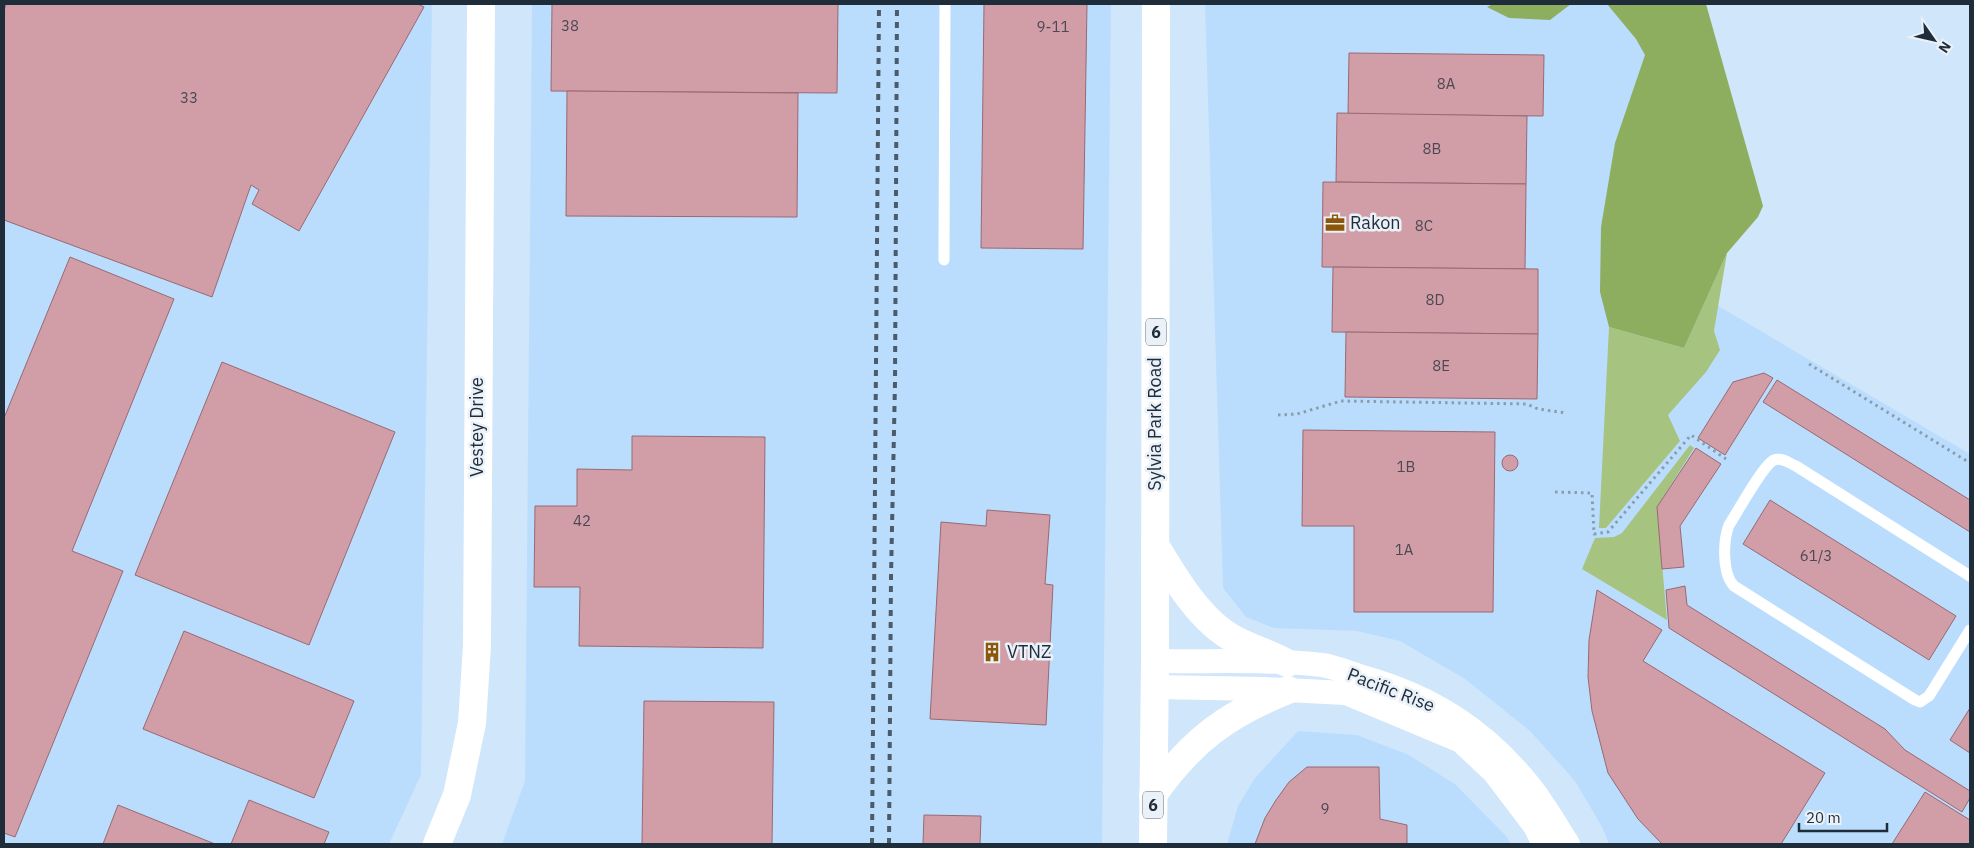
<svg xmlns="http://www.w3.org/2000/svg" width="1974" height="848" viewBox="0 0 1974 848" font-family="'IBM Plex Sans',sans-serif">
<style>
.built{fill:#bbddfd}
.green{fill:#a6c47f}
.forest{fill:#8eae5f}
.building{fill:#d19ea7;stroke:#986972}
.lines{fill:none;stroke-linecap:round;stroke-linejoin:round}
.path{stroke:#8a9dae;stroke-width:3;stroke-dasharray:2.5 4;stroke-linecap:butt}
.service{stroke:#fff;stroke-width:11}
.minor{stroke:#fff;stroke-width:24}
.tertiary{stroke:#fff;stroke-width:28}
.primary{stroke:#fff;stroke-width:28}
.rail{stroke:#4b5b6a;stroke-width:4;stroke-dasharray:6 6;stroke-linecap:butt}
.labels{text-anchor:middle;stroke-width:5;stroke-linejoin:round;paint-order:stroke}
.number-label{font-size:15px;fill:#4c4955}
.shield{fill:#eaf1f8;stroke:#5c6873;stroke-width:1}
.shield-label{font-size:16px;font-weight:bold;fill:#1f2d3a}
.poi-label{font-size:18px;fill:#1f2d3a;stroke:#eaf1f8;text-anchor:start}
.street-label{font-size:18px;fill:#1f2d3a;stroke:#eaf1f8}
</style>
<rect width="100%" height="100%" fill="#d0e6fb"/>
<g class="built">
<path d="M 4,4 L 432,4 L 421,775 L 389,844 L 4,844 Z"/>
<path d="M 532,4 L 1111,4 L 1102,844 L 502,844 L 525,781 Z"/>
<path d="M 1205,4 L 1672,4 L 1708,300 L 1970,454 L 1970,844 L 1609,844 L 1602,827 L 1575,781 L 1530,731 L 1465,679 L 1400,641 L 1357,631 L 1274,628 L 1246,617 L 1223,588 Z"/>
<path d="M 1298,731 L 1357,735 L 1409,755 L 1456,785 L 1507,837 L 1511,844 L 1227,844 L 1238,806 L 1255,778 Z"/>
</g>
<g class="green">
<path d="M 1727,253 L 1714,331 L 1720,350 L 1706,372 L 1668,415 L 1680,441 L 1606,528 L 1599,528 L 1609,327 L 1684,348 Z"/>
<path d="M 1690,445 L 1694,448 L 1657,507 L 1667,620 L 1582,569 L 1595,538 L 1614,537 L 1622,533 Z"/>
</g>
<g class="forest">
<path d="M 1493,4 L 1571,4 L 1550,20 L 1509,18 L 1487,7 Z"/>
<path d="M 1607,4 L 1706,4 L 1763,206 L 1758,217 L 1727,253 L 1684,348 L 1609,327 L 1600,292 L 1601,227 L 1615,143 L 1645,55 L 1636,39 Z"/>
</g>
<g class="building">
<path d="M 6,4 L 418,4 L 424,7 L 299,231 L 252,204 L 259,190 L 251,185 L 212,297 L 4,220 L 4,11 Z"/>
<path d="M 552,4 L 838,4 L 837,93 L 551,91 Z"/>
<path d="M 984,4 L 1087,4 L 1083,249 L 981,248 Z"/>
<path d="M 1349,53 L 1544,55 L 1543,116 L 1348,114 Z"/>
<path d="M 567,91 L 798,93 L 797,217 L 566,216 Z"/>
<path d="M 1337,113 L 1527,116 L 1526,184 L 1336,182 Z"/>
<path d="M 1323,182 L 1526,184 L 1525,269 L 1322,267 Z"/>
<path d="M 70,257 L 174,299 L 72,551 L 123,571 L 15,837 L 4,833 L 4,418 Z"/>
<path d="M 1333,267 L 1538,269 L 1538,334 L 1332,332 Z"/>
<path d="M 1346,332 L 1538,334 L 1537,399 L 1345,397 Z"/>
<path d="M 222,362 L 395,432 L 309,645 L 135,575 Z"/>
<path d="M 1764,373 L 1773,378 L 1725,455 L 1698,438 L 1733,382 Z"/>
<path d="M 1777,380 L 1970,500 L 1970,532 L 1763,402 Z"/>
<path d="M 1303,430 L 1495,432 L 1493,612 L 1354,612 L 1354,526 L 1302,526 Z"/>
<path d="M 632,436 L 765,437 L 763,648 L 579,646 L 580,587 L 534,587 L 535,506 L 577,506 L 577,469 L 632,470 Z"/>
<path d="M 1696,448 L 1721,464 L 1680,526 L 1684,567 L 1662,569 L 1657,507 Z"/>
<circle cx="1510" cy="463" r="8"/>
<path d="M 1770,500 L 1956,616 L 1929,660 L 1743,544 Z"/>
<path d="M 987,510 L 1050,515 L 1045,584 L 1053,585 L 1046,725 L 930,719 L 941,522 L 986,526 Z"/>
<path d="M 1685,586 L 1687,605 L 1885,729 L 1905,750 L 1970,791 L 1970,798 L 1962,812 L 1669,628 L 1666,590 Z"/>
<path d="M 1597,590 L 1662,630 L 1643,661 L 1825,773 L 1781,844 L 1662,844 L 1638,819 L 1608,773 L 1592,711 L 1588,677 L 1589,640 Z"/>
<path d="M 184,631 L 354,701 L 314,798 L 143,729 Z"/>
<path d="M 644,701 L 774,702 L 772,844 L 642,844 Z"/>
<path d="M 1970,708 L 1970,753 L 1950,740 Z"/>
<path d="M 1307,767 L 1379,767 L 1380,819 L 1407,825 L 1407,844 L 1255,844 L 1265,818 L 1276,800 L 1289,782 Z"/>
<path d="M 1925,792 L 1970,820 L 1970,844 L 1892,844 Z"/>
<path d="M 249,800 L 329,832 L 324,844 L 231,844 Z"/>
<path d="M 118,805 L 215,844 L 103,844 Z"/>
<path d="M 924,815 L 981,816 L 980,844 L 923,844 Z"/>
</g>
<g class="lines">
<g class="path">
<path d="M 1809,364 L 1970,463"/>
<path d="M 1278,415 L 1297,414 L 1341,401 L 1527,404 L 1538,409 L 1566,413"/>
<path d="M 1555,492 L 1592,493 L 1594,534 L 1608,532 L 1691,435 L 1726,459"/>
</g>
<g class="service">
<path d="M 944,260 L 945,4"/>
<path d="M 1970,576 L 1796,466 C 1789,463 1782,457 1774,460 C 1763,465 1737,513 1729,525 C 1723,540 1722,574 1734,586 L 1915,700 L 1920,702 L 1929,696 L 1970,630"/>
</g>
<g class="minor">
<path d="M 1155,661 C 1210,662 1267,659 1322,665 C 1336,667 1352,674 1366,678 C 1432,697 1484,730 1528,784 C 1543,802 1555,824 1568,844"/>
<path d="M 1154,687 L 1264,689 L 1346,693 L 1461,741 L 1494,772 L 1535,826 L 1544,844"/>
</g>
<path class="tertiary" d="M 437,844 L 457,795 L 472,723 L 477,646 L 481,4"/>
<g class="primary">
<path d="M 1155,545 C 1175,578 1200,621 1234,639 C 1251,648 1270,654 1287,663"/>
<path d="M 1153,795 C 1191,741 1227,714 1288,690"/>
<path d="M 1153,844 L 1155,661 L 1156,4"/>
</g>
<g class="rail">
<path d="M 872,844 L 879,4"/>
<path d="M 889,844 L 891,577 L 895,382 L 897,4"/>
</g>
</g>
<defs>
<symbol id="office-bare" viewBox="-9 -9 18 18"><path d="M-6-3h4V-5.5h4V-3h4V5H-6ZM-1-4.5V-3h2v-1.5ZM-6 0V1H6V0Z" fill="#8d570a" stroke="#eaf1f8" stroke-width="2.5" paint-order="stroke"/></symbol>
<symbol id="building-bare" viewBox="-9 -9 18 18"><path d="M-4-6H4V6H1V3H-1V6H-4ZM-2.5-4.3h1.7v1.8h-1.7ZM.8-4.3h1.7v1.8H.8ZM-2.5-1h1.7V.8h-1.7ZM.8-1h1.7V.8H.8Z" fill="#8d570a" stroke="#eaf1f8" stroke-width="2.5" paint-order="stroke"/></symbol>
</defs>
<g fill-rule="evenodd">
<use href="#office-bare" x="1321" y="209" width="28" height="28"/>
<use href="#building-bare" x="978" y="638" width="28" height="28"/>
</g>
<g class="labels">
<g class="number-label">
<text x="570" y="31">38</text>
<text x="1053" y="32">9-11</text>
<text x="1446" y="89">8A</text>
<text x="189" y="103">33</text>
<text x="1432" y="154">8B</text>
<text x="1424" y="231">8C</text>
<text x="1435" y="305">8D</text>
<text x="1441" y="371">8E</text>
<text x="1406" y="472">1B</text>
<text x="582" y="526">42</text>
<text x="1404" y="555">1A</text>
<text x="1816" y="561">61/3</text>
<text x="1325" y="814">9</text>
</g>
<g class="shield">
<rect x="1146" y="318.5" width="20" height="27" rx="4"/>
<rect x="1143" y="791.5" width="20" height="27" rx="4"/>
</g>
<g class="shield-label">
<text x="1156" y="338">6</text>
<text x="1153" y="811">6</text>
</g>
<g class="poi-label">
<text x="1350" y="229">Rakon</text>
<text x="1007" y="658">VTNZ</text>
</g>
<g class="street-label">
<text transform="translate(1155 424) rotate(-90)" y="6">Sylvia Park Road</text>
<text transform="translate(477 427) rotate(-90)" y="6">Vestey Drive</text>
<text transform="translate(1391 690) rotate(21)" y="6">Pacific Rise</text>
</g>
</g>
<rect width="1974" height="848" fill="none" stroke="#1f2d3a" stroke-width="10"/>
<g transform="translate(1934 40) rotate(124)" stroke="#eaf1f8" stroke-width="4" paint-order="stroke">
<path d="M0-4L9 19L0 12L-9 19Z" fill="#1f2d3a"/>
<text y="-8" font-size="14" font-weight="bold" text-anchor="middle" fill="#1f2d3a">N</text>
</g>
<path d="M1799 823v8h88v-8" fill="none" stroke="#1f2d3a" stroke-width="2.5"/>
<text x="1806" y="823" font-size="15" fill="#1f2d3a" stroke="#eaf1f8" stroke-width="4" paint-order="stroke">20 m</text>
</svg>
